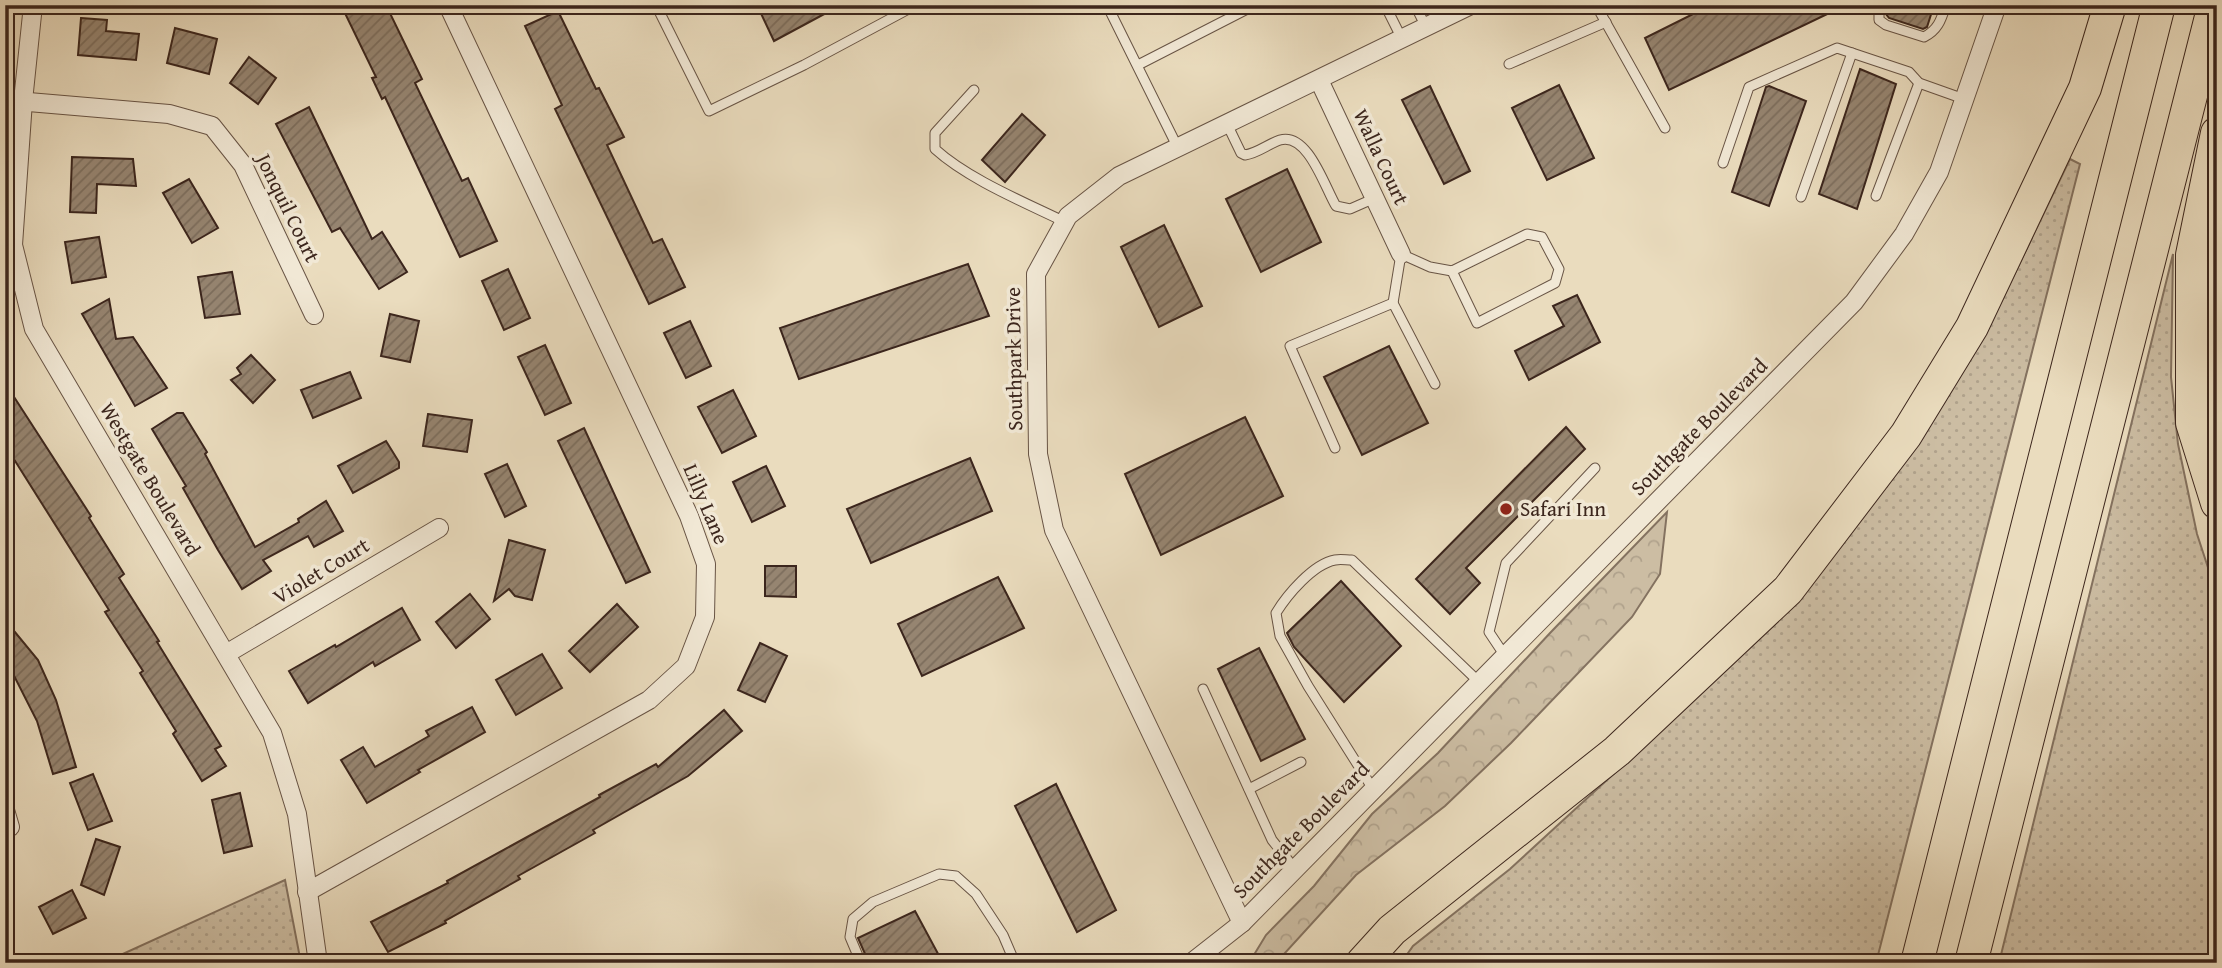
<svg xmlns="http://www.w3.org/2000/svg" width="2222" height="968" viewBox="0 0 2222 968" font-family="'Gentium Book Plus',serif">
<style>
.grass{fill:url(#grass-dots);stroke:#847260;stroke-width:2}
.forest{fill:url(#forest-crowns);stroke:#847260;stroke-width:2}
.building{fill:url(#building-hatch);stroke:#3c261d;stroke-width:2}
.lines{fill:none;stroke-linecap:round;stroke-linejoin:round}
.service-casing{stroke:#685445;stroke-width:11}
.minor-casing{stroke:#685445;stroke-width:20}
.motorway-casing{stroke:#3c261d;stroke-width:34}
.service{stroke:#f1e8d5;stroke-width:9}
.minor{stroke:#f1e8d5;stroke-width:18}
.motorway{stroke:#eadcbe;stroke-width:32}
.poi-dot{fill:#8f2418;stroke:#f1e8d5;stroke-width:2.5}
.labels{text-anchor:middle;stroke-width:7;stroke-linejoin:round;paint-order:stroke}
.street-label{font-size:21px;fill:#3c261d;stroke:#f1e8d5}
.poi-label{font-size:21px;fill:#3c261d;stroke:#f1e8d5;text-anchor:start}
</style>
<defs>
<pattern id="grass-dots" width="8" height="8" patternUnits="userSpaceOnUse" patternTransform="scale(1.75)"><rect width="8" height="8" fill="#ccbda3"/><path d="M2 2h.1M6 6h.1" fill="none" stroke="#b0a28c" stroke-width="1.8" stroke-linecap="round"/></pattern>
<pattern id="forest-crowns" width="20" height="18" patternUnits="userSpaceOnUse" patternTransform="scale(1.75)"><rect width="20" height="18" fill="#ccbda3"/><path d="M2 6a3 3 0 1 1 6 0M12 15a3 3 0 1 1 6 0" fill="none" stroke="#b0a28c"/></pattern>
<pattern id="building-hatch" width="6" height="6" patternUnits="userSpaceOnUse" patternTransform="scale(1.75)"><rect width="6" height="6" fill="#968571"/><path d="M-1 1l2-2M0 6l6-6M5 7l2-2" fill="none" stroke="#7c6d5c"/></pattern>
</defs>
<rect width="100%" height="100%" fill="#eadcbe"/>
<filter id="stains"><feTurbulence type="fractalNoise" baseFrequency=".00286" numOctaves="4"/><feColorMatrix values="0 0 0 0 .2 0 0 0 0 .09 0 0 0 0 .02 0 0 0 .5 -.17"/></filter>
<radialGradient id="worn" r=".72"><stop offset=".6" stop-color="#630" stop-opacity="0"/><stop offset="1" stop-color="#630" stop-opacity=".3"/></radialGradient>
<g class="grass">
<path d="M 2070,159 L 2080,164 L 1876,963 L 1401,963 L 1413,946 L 1510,869 L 1692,702 L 1936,406 L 2002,300 Z"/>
<path d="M 2173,254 L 2171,377 L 2178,444 L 2197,534 L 2217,595 L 2217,963 L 1999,963 Z"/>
<path d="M 285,880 L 301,963 L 103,963 Z"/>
</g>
<path class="forest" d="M 1667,512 L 1660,574 L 1632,617 L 1511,743 L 1445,806 L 1356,875 L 1284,954 L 1280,963 L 1249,963 L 1266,935 L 1314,886 L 1372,814 L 1438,753 L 1551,632 Z"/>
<g class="building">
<path d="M 341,5 L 386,5 L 422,79 L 415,83 L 462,181 L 468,178 L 497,241 L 460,257 L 385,97 L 382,99 L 372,78 L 376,77 Z"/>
<path d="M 757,5 L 841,5 L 774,41 Z"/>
<path d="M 1711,5 L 1846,5 L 1669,90 L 1645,38 Z"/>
<path d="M 1889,5 L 1934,5 L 1927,27 L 1923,29 L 1889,18 L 1886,14 Z"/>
<path d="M 558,11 L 596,89 L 599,88 L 624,137 L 607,145 L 653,243 L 662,239 L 685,287 L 649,304 L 555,109 L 562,105 L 525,26 Z"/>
<path d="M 81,18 L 107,20 L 106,31 L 139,34 L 136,60 L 78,55 Z"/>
<path d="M 175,28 L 217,39 L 209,74 L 167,63 Z"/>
<path d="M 249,57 L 276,78 L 258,104 L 230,83 Z"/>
<path d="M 1860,69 L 1896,84 L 1857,209 L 1819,194 Z"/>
<path d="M 1559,85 L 1594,158 L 1547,180 L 1512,108 Z"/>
<path d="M 1430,86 L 1470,171 L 1444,184 L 1402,100 Z"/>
<path d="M 1769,86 L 1806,101 L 1769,206 L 1732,192 L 1766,87 Z"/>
<path d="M 309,107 L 372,239 L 382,232 L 407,272 L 379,289 L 340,228 L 332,232 L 276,124 Z"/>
<path d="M 1022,114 L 1045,135 L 1005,182 L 982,160 Z"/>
<path d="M 72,157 L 133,159 L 136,186 L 97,184 L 96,213 L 70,212 Z"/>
<path d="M 1287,169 L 1321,242 L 1261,272 L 1226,199 Z"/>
<path d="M 189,179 L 218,228 L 192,243 L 163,193 Z"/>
<path d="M 1164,225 L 1202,306 L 1159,327 L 1121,247 Z"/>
<path d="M 99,237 L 106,277 L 72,283 L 65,242 Z"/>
<path d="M 968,264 L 989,316 L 799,379 L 780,328 Z"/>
<path d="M 508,269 L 530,318 L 504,330 L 482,281 Z"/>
<path d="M 232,272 L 240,314 L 205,318 L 198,277 Z"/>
<path d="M 1577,295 L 1600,342 L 1529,380 L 1515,351 L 1564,326 L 1553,306 Z"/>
<path d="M 109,299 L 116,339 L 133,337 L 167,388 L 135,406 L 82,314 Z"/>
<path d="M 390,314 L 419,321 L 410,362 L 381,356 Z"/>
<path d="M 690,321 L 711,366 L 686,378 L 664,333 Z"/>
<path d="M 545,345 L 571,403 L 545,415 L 518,357 Z"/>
<path d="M 1389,346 L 1428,423 L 1362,455 L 1324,377 Z"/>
<path d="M 251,355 L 275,380 L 253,403 L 231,380 L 241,374 L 237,368 Z"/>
<path d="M 350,372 L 361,398 L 313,418 L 301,390 Z"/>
<path d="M 5,383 L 91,516 L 89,518 L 124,574 L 119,578 L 159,641 L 157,642 L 221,746 L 215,749 L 226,766 L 202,781 L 173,734 L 176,731 L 140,673 L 143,671 L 105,612 L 109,610 L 5,445 Z"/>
<path d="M 733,390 L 756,436 L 722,453 L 698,407 Z"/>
<path d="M 177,413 L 183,413 L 207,452 L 205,454 L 255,547 L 299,522 L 298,519 L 326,501 L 343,531 L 314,547 L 308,536 L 263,560 L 271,571 L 242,589 L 218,550 L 183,488 L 186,486 L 152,429 Z"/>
<path d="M 428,414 L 472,420 L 467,452 L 423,446 Z"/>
<path d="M 1245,417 L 1283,496 L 1161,555 L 1125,474 Z"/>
<path d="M 1566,427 L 1585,449 L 1466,568 L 1480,583 L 1450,614 L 1416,579 Z"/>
<path d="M 584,428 L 650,572 L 626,583 L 558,441 Z"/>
<path d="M 386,441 L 399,462 L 399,468 L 353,493 L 338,466 Z"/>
<path d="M 970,458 L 992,511 L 871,563 L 847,509 Z"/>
<path d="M 507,464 L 526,506 L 505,517 L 485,474 Z"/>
<path d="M 766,466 L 785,506 L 752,522 L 733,482 Z"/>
<path d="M 509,540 L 545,550 L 532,600 L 515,596 L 509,589 L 494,601 Z"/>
<path d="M 765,566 L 796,566 L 796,597 L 765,596 Z"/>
<path d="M 998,577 L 1024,628 L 922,676 L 898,624 Z"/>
<path d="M 1341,581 L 1401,646 L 1344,702 L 1294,647 L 1287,633 Z"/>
<path d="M 470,594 L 490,619 L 456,648 L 436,622 Z"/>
<path d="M 617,604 L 638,627 L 590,672 L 569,651 Z"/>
<path d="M 402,608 L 420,640 L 375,666 L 373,662 L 308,703 L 289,671 L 335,645 L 336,647 Z"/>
<path d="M 5,620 L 38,660 L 56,700 L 76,767 L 53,774 L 37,721 L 5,658 Z"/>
<path d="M 760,643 L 787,656 L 765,702 L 738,690 Z"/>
<path d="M 1259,648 L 1305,739 L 1261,761 L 1218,669 Z"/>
<path d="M 542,654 L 562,688 L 516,715 L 496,680 Z"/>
<path d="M 472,707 L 485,732 L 418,770 L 420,772 L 367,803 L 341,760 L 363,747 L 375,767 L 429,736 L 426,731 Z"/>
<path d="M 724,710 L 742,731 L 688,776 L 593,830 L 595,833 L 518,876 L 520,879 L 445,921 L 446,923 L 388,952 L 371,922 L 448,883 L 447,881 L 600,797 L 599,795 L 656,764 L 658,767 Z"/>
<path d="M 93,774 L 112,821 L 88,830 L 70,783 Z"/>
<path d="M 1056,784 L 1116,910 L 1077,932 L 1015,806 Z"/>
<path d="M 240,793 L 252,846 L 224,853 L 212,800 Z"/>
<path d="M 96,839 L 120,847 L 104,895 L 81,885 Z"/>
<path d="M 72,890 L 86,918 L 53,934 L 39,907 Z"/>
<path d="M 915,911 L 943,963 L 869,963 L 858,938 Z"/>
</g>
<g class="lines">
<defs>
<g id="service">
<path d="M 656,5 L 709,111 L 804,65 L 916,5"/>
<path d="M 1107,5 L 1178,148"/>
<path d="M 1385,5 L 1402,39"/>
<path d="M 1415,5 L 1426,27"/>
<path d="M 1596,5 L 1665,128"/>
<path d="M 1879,5 L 1879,20 L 1886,25 L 1924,37 C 1938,30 1941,20 1946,5"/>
<path d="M 1509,64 L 1606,22"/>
<path d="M 1138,65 L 1255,5"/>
<path d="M 974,90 L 935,133 L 935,149 C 968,179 1024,202 1065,222"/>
<path d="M 1227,124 L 1241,153 L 1245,155 C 1258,153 1268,144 1280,140 C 1308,132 1325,188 1336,206 L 1350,209 L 1375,198"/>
<path d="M 1723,163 L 1749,87 L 1837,48 L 1909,72 L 1919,83 L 1964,99"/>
<path d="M 1876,196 L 1919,83"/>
<path d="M 1801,197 L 1852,53"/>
<path d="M 1393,303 L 1435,384"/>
<path d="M 1335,448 L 1290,346 L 1393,303 L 1401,254 L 1430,267 L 1452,271 L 1477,323 L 1555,283 L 1559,269 L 1542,237 L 1527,234 L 1452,271"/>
<path d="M 1505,656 L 1489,632 L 1506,563 L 1595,468"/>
<path d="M 1203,689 L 1272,840 L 1295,869"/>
<path d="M 1249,789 L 1301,762"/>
<path d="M 1373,789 L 1308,686 L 1280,636 L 1276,613 C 1287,595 1313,564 1335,560 C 1340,559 1346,560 1352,560 L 1479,682"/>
<path d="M 861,963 L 850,937 L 853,919 L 873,902 L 939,874 L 956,876 L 976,894 L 1003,935 L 1015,963"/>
</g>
<g id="minor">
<path d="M 33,5 L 23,101 L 13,245 L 34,329 L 272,733 L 297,814 L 318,963"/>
<path d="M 1319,80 L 1401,254"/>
<path d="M 5,100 L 169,114 L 212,126 L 243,165 L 314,315"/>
<path d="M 226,654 L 439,528"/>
<path d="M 5,810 L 10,827"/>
<path d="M 307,892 L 649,700 L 686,666 L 705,617 L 706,564 L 689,516 L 448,5"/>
<path d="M 1242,923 L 1054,530 L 1038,454 L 1036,274 L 1068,216 L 1119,176 L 1471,5"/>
<path d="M 1191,963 L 1242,923 L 1854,302 L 1904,234 L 1939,172 L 1997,5"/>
</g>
<g id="motorway">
<path d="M 2217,133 L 2192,255 L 2192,423 L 2217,503"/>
<path d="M 1362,963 L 1392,930 L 1617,751 L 1788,590 L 1906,435 L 1972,327 L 2085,88 L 2110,5"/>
<path d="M 1917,963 L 2159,5"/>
<path d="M 1971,963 L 2214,5"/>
</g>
</defs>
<use href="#service" class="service-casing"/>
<use href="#minor" class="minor-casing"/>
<use href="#motorway" class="motorway-casing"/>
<use href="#service" class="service"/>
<use href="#minor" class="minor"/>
<use href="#motorway" class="motorway"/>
</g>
<circle class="poi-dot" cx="1506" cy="509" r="7"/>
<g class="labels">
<g class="street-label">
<text transform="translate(1381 157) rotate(65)" y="7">Walla Court</text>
<text transform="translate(288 208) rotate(64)" y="7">Jonquil Court</text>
<text transform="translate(1014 359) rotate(-91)" y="7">Southpark Drive</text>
<text transform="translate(1699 427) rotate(-45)" y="7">Southgate Boulevard</text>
<text transform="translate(150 479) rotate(59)" y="7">Westgate Boulevard</text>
<text transform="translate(706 504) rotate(67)" y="7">Lilly Lane</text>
<text transform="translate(321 571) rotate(-31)" y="7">Violet Court</text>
<text transform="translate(1301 830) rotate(-45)" y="7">Southgate Boulevard</text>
</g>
<g class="poi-label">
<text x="1520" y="516">Safari Inn</text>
</g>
</g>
<rect width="2222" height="968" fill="none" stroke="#eadcbe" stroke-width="28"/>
<rect x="7" y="7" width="2208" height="954" fill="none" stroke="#3c261d" stroke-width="3.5"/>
<rect x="14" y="14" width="2194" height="940" fill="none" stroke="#3c261d" stroke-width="2"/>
<rect width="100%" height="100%" filter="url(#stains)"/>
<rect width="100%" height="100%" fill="url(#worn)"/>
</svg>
